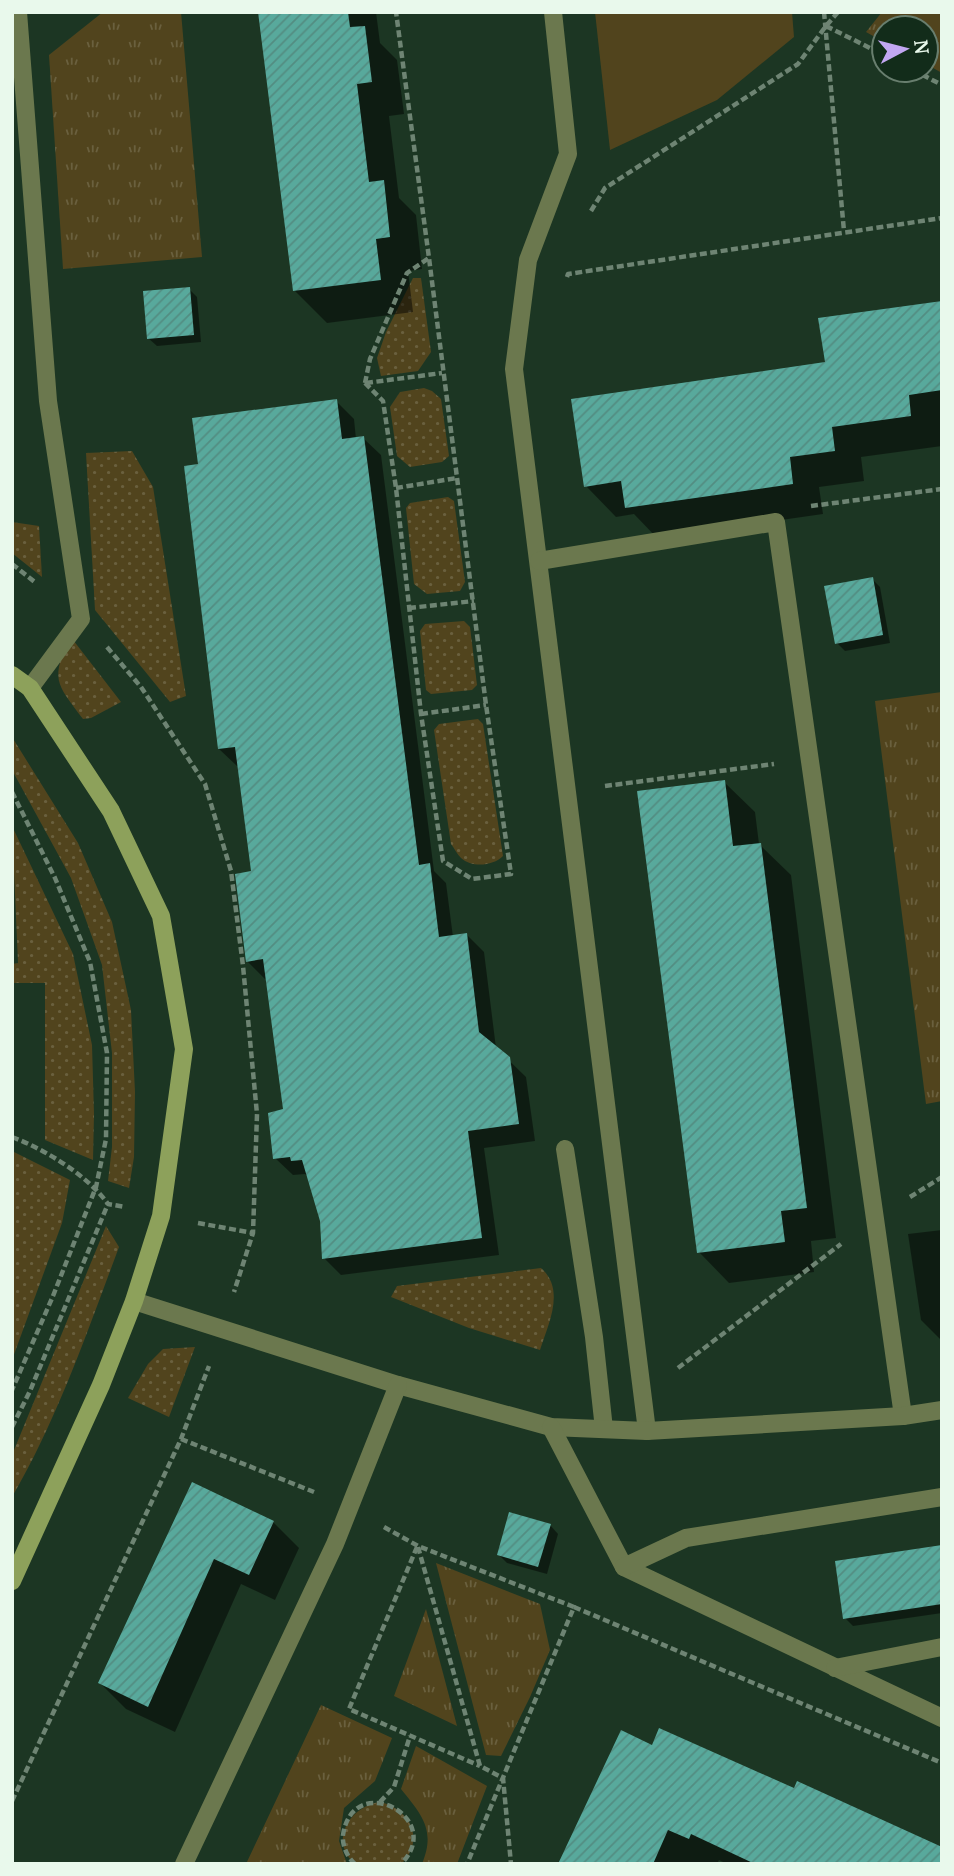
<svg xmlns="http://www.w3.org/2000/svg" width="954" height="1876" viewBox="0 0 954 1876" font-family="'PT Serif',serif">
<style>
.grass{fill:url(#grass-dots)}
.park{fill:url(#park-tufts)}
.pitch{fill:#51441d}
.shadow{fill:#0007}
.building{fill:url(#building-hatch)}
.lines{fill:none;stroke-linecap:round;stroke-linejoin:round}
.path{stroke:#6e8473;stroke-width:4.5;stroke-dasharray:7 3.5;stroke-linecap:butt}
.lane{stroke:#6b784e;stroke-width:18}
.street{stroke:#6b784e;stroke-width:18}
.secondary{stroke:#8da15b;stroke-width:18}
</style>
<defs>
<pattern id="grass-dots" width="8" height="8" patternUnits="userSpaceOnUse" patternTransform="scale(1.75)"><rect width="8" height="8" fill="#51441d"/><path d="M2 2h.1M6 6h.1" fill="none" stroke="#6a603e" stroke-width="1.8" stroke-linecap="round"/></pattern>
<pattern id="park-tufts" width="24" height="20" patternUnits="userSpaceOnUse" patternTransform="scale(1.75)"><rect width="24" height="20" fill="#51441d"/><path d="M3 7l-1-3M5 7V3M7 7l1-3M15 17l-1-3M17 17v-4M19 17l1-3" fill="none" stroke="#6a603e"/></pattern>
<pattern id="building-hatch" width="6" height="6" patternUnits="userSpaceOnUse" patternTransform="scale(1.75)"><rect width="6" height="6" fill="#58a99c"/><path d="M-1 1l2-2M0 6l6-6M5 7l2-2" fill="none" stroke="#538d82"/></pattern>
</defs>
<rect width="100%" height="100%" fill="#1c3623"/>
<g class="grass">
<path d="M 413,278 L 421,278 L 431,352 L 418,371 L 381,376 L 377,358 L 386,332 Z"/>
<path d="M 424,388 L 432,391 L 441,399 L 449,456 L 442,462 L 410,467 L 397,456 L 390,407 L 400,392 Z"/>
<path d="M 132,451 L 153,487 L 186,696 L 170,702 L 95,610 L 86,453 Z"/>
<path d="M 448,497 L 454,501 L 465,582 L 460,591 L 427,594 L 414,584 L 406,508 L 410,503 Z"/>
<path d="M 12,522 L 39,526 L 42,577 L 12,553 Z"/>
<path d="M 464,621 L 470,627 L 477,685 L 472,690 L 431,694 L 426,690 L 420,631 L 425,624 Z"/>
<path d="M 70,636 L 121,702 L 91,718 L 83,719 C 55,682 51,680 70,636 Z"/>
<path d="M 478,719 L 483,724 L 503,856 C 493,866 472,868 461,858 C 457,854 454,848 451,844 L 434,730 L 439,724 Z"/>
<path d="M 12,737 L 78,843 L 112,922 L 131,1010 L 135,1092 L 134,1157 L 129,1188 L 108,1181 L 112,1147 L 112,1053 L 102,965 L 71,878 L 12,770 Z"/>
<path d="M 12,826 L 73,954 L 92,1045 L 94,1114 L 93,1160 L 45,1140 L 45,983 L 12,983 L 12,964 L 18,963 Z"/>
<path d="M 12,1151 L 70,1180 L 62,1223 L 12,1360 Z"/>
<path d="M 106,1226 L 119,1247 C 88,1330 57,1420 12,1497 L 12,1455 Z"/>
<path d="M 541,1268 C 566,1290 548,1324 540,1350 L 469,1328 L 391,1297 L 397,1286 Z"/>
<path d="M 195,1347 L 169,1417 L 128,1398 L 148,1364 L 163,1349 Z"/>
<path d="M 380,1802 C 410,1809 426,1840 401,1864 L 355,1864 C 328,1841 350,1806 380,1802 Z"/>
</g>
<g class="park">
<path d="M 103,12 L 181,12 L 202,257 L 63,269 L 49,55 Z"/>
<path d="M 882,12 L 942,12 L 942,73 L 926,64 L 926,28 L 884,28 L 884,42 L 866,32 Z"/>
<path d="M 942,692 L 942,1101 L 926,1104 L 875,701 Z"/>
<path d="M 436,1563 L 540,1604 L 550,1650 L 530,1697 L 501,1756 L 486,1755 Z"/>
<path d="M 426,1609 L 457,1726 L 394,1696 Z"/>
<path d="M 321,1705 L 392,1738 L 375,1781 L 344,1808 L 339,1841 L 347,1864 L 246,1864 Z"/>
<path d="M 416,1746 L 487,1786 L 457,1864 L 422,1864 C 436,1830 422,1815 401,1789 Z"/>
</g>
<path class="pitch" d="M 595,12 L 792,12 L 794,37 L 717,100 L 610,150 Z"/>
<g class="shadow">
<path d="M 260,12 L 376,12 L 380,43 L 397,60 L 404,114 L 389,116 L 399,198 L 416,215 L 422,269 L 408,271 L 413,312 L 327,323 L 294,290 Z"/>
<path d="M 189,289 L 197,297 L 201,342 L 157,346 L 148,338 Z"/>
<path d="M 942,302 L 942,446 L 861,457 L 864,481 L 819,487 L 823,514 L 657,538 L 634,514 L 616,517 L 586,486 Z"/>
<path d="M 336,401 L 354,419 L 356,439 L 363,438 L 381,455 L 434,871 L 446,883 L 453,937 L 467,935 L 484,952 L 496,1048 L 526,1077 L 535,1141 L 484,1148 L 499,1255 L 341,1275 L 324,1258 L 321,1221 L 309,1177 L 305,1174 L 293,1175 L 275,1158 L 285,1110 L 267,978 L 265,979 L 247,961 L 253,872 L 239,766 L 237,766 L 219,749 L 200,465 Z"/>
<path d="M 872,579 L 880,587 L 890,643 L 845,651 L 837,643 Z"/>
<path d="M 724,782 L 755,812 L 759,844 L 791,875 L 836,1238 L 811,1241 L 814,1272 L 729,1283 L 699,1252 Z"/>
<path d="M 942,1230 L 942,1341 L 921,1320 L 908,1234 Z"/>
<path d="M 193,1484 L 273,1522 L 299,1548 L 275,1600 L 241,1584 L 175,1732 L 126,1709 L 100,1683 Z"/>
<path d="M 550,1525 L 558,1534 L 547,1574 L 507,1563 L 499,1555 Z"/>
<path d="M 942,1546 L 942,1613 L 853,1626 L 845,1618 Z"/>
<path d="M 653,1747 L 795,1791 L 942,1864 L 727,1864 L 719,1860 L 717,1864 L 560,1864 Z"/>
</g>
<g class="building">
<path d="M 258,12 L 348,12 L 350,27 L 365,26 L 372,82 L 357,84 L 369,182 L 384,180 L 390,237 L 376,239 L 381,280 L 293,291 Z"/>
<path d="M 190,287 L 194,335 L 147,339 L 143,291 Z"/>
<path d="M 942,301 L 942,390 L 909,395 L 911,416 L 832,427 L 835,451 L 790,457 L 793,484 L 625,508 L 621,481 L 584,487 L 571,399 L 825,362 L 818,318 Z"/>
<path d="M 337,399 L 342,439 L 364,436 L 419,865 L 430,863 L 439,937 L 467,933 L 479,1032 L 510,1057 L 519,1124 L 468,1131 L 482,1238 L 322,1259 L 320,1221 L 302,1160 L 291,1161 L 290,1157 L 273,1159 L 268,1113 L 283,1109 L 263,959 L 246,962 L 235,874 L 251,871 L 235,747 L 218,749 L 184,466 L 198,464 L 192,418 Z"/>
<path d="M 873,577 L 883,635 L 835,644 L 824,586 Z"/>
<path d="M 725,780 L 733,846 L 761,843 L 807,1208 L 781,1211 L 785,1242 L 697,1253 L 637,791 Z"/>
<path d="M 192,1482 L 274,1521 L 249,1575 L 214,1559 L 148,1707 L 98,1683 Z"/>
<path d="M 509,1512 L 551,1524 L 538,1567 L 497,1555 Z"/>
<path d="M 942,1545 L 942,1604 L 843,1619 L 835,1561 Z"/>
<path d="M 659,1728 L 794,1788 L 797,1781 L 942,1847 L 942,1864 L 755,1864 L 691,1834 L 689,1839 L 668,1830 L 653,1864 L 558,1864 L 621,1730 L 652,1745 Z"/>
</g>
<g class="lines">
<g class="path">
<path d="M 824,12 L 844,231"/>
<path d="M 826,26 L 884,55"/>
<path d="M 913,70 L 942,85"/>
<path d="M 591,211 L 605,188 L 798,64 L 826,26 L 838,12"/>
<path d="M 567,277 L 568,274 L 942,218"/>
<path d="M 365,383 L 383,401 L 396,488 L 421,714 L 443,861 L 472,879 L 511,874 L 486,705 L 429,258"/>
<path d="M 365,383 L 370,359 L 407,273 L 429,258 L 396,12"/>
<path d="M 366,383 L 442,373"/>
<path d="M 396,488 L 457,478"/>
<path d="M 811,506 L 942,489"/>
<path d="M 12,564 L 36,583"/>
<path d="M 409,608 L 474,601"/>
<path d="M 107,647 L 141,687 L 205,784 L 231,871 L 243,966 L 257,1114 L 253,1233 L 234,1292"/>
<path d="M 421,714 L 486,705"/>
<path d="M 605,786 L 774,764"/>
<path d="M 12,792 L 55,878 L 90,962 L 107,1053 L 106,1139 L 96,1187 L 53,1296 L 12,1390"/>
<path d="M 12,1137 C 46,1150 87,1175 108,1204 L 125,1207"/>
<path d="M 910,1197 L 942,1177"/>
<path d="M 198,1223 L 253,1233"/>
<path d="M 678,1368 L 841,1244"/>
<path d="M 12,1427 L 30,1391 L 108,1204"/>
<path d="M 181,1439 L 314,1492"/>
<path d="M 384,1527 L 418,1546 L 574,1607 L 467,1864"/>
<path d="M 417,1547 L 349,1709 L 480,1766"/>
<path d="M 418,1547 L 480,1766 L 503,1778 L 511,1864"/>
<path d="M 574,1607 L 942,1763"/>
<path d="M 12,1801 L 181,1439 L 209,1366"/>
<path d="M 380,1802 L 394,1787 L 410,1736"/>
<path d="M 355,1864 C 347,1857 342,1845 343,1835 C 353,1769 447,1818 401,1864"/>
</g>
<path class="lane" d="M 565,1149 L 594,1337 L 604,1429"/>
<g class="street">
<path d="M 18,12 L 48,401 L 81,619 L 30,688"/>
<path d="M 553,12 L 568,154 L 528,260 L 514,369 L 647,1431"/>
<path d="M 539,561 L 776,522 L 903,1416"/>
<path d="M 134,1301 L 398,1385 L 551,1427 L 647,1431 L 903,1416 L 942,1410"/>
<path d="M 551,1427 L 624,1567 L 942,1718"/>
<path d="M 624,1567 L 686,1538 L 942,1497"/>
<path d="M 835,1668 L 942,1647"/>
<path d="M 184,1864 L 335,1544 L 398,1385"/>
</g>
<path class="secondary" d="M 12,675 L 30,688 L 111,811 L 161,916 L 184,1049 L 161,1216 L 134,1301 L 101,1385 L 12,1581"/>
</g>
<rect width="954" height="1876" fill="none" stroke="#e9f9ec" stroke-width="28"/>
<g transform="translate(905 49) rotate(83)"><circle r="33" fill="#122c1a" stroke="#687e6e" stroke-width="2"/>
<path d="M0-5L12 26L0 18L-12 26Z" fill="#c2a7f2"/>
<text y="-10" font-size="19" font-weight="bold" text-anchor="middle" fill="#e9f9ec">N</text>
</g>
</svg>
